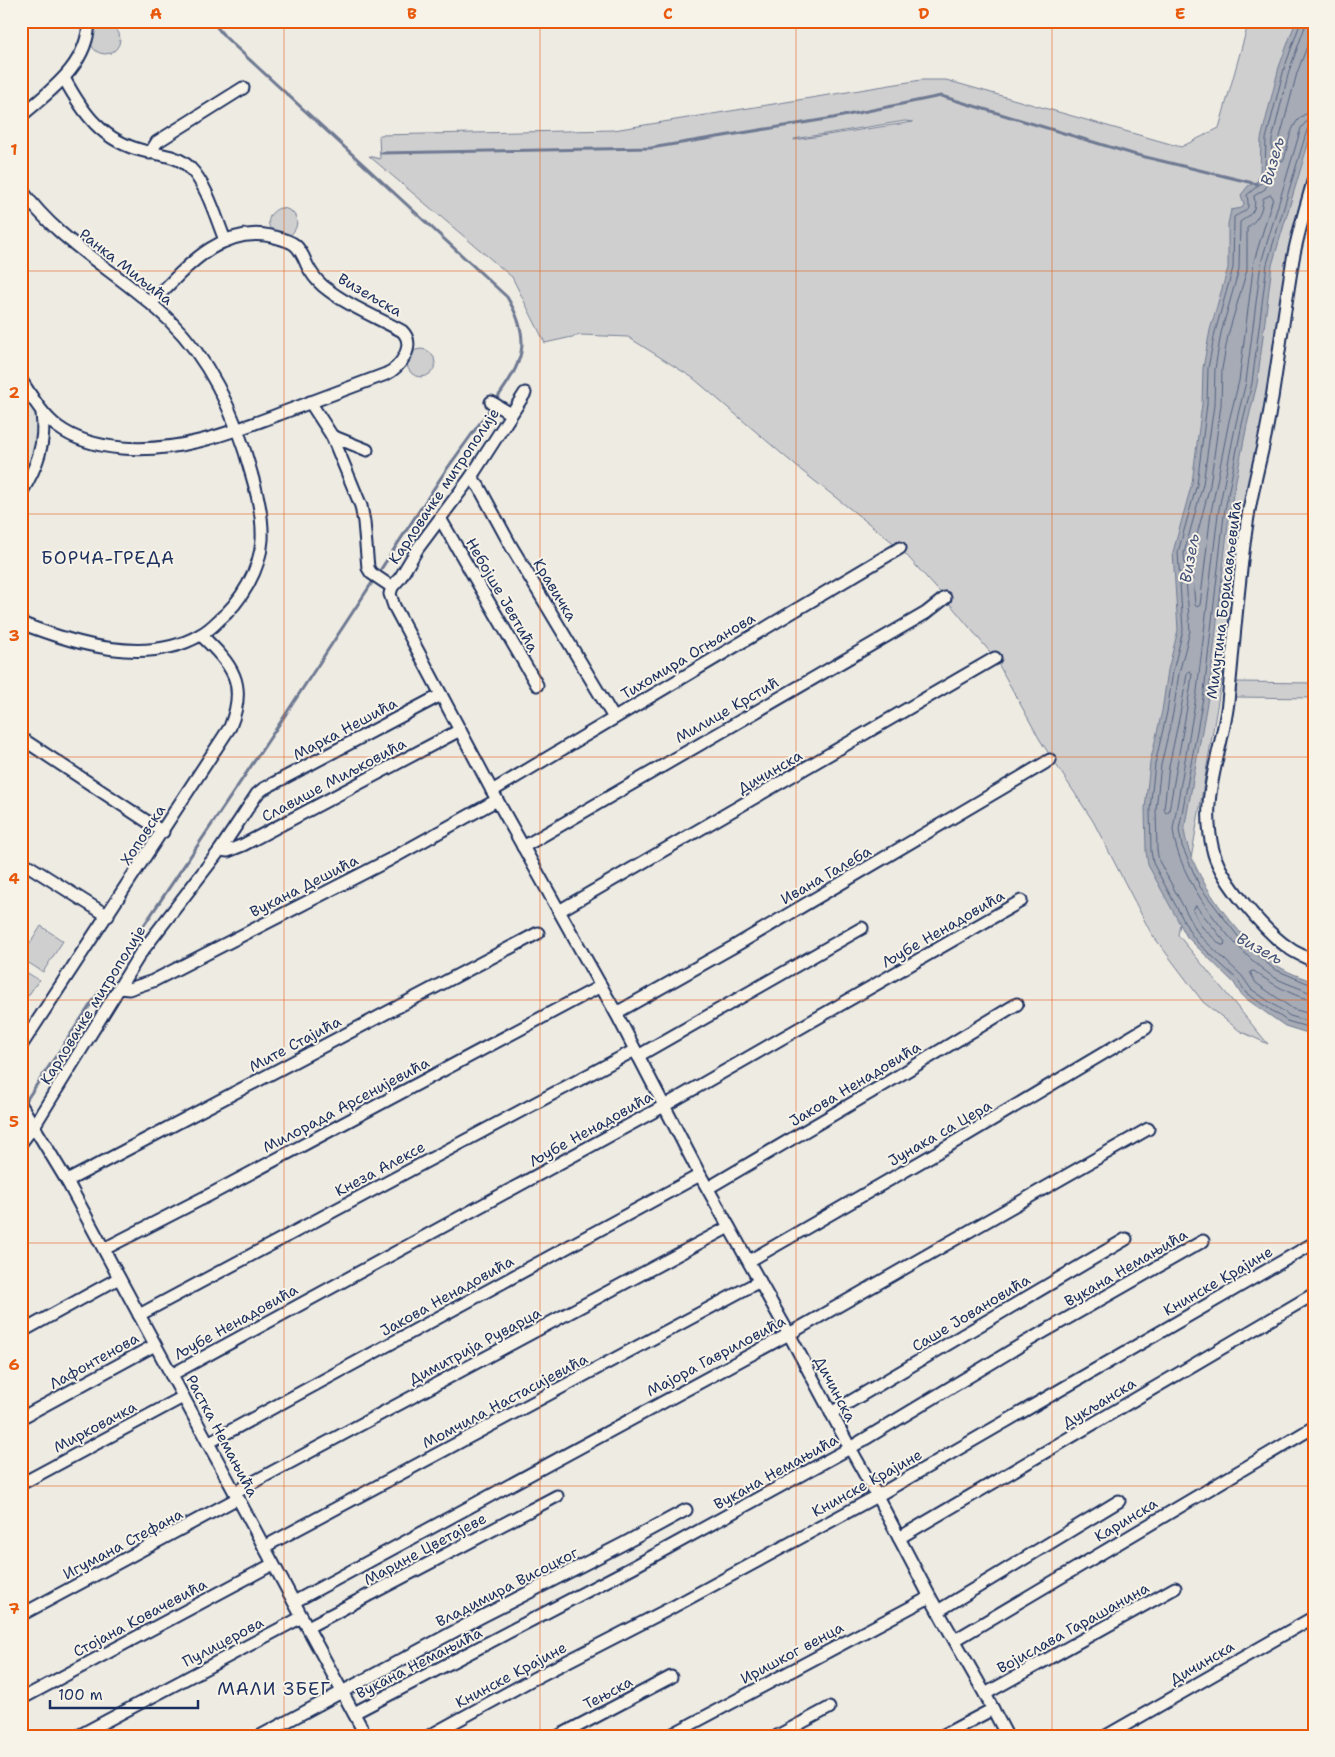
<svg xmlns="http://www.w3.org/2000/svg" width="1335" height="1757" viewBox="0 0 1335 1757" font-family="'Shantell Sans',sans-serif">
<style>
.built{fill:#deddd8}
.green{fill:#cfcfcf;stroke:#757f96;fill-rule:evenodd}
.water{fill:#a6abb5;stroke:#6e7992}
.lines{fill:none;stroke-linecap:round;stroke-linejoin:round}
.shore{stroke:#536181;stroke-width:1}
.stream{stroke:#6e7992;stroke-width:3}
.street-casing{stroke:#1b2f5e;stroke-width:15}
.street{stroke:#f7f3e8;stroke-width:11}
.grid{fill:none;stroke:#e8590c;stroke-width:1;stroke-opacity:0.55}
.labels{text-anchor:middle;stroke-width:4;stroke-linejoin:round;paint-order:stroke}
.street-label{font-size:15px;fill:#1b2f5e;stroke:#f7f3e8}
.water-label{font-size:16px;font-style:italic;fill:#455478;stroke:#f7f3e8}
.quarter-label{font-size:18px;letter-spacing:1px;fill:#1b2f5e;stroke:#f7f3e8}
.neatline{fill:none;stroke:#e8590c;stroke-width:2}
.grid-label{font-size:16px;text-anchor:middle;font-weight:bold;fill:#e8590c}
</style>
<rect width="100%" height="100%" fill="#eeebe2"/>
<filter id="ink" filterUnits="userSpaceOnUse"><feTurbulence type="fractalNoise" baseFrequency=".02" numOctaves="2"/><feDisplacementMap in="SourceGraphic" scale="10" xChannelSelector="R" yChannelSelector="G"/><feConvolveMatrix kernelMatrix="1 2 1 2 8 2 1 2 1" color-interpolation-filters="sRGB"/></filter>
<g filter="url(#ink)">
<path class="built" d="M 21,393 L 38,418 L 37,443 L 30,468 L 21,482 Z"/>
<g class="green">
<path d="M 1249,21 L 1314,21 L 1314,178 L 1294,257 L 1178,935 L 1268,1044 L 1240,1031 L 1203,1002 L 1151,933 L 1093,821 L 1040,740 L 995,658 L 945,598 L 900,548 L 802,471 L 693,378 L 628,337 L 581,335 L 545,343 L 512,277 L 369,156 L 380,159 L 379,135 L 614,130 L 921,80 L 946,80 L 1181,147 L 1219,128 ZM 905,121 L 913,122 L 794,140 L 794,139 Z"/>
<circle cx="105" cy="39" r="15"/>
<path d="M 280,208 C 297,208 303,226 289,236 L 271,231 C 266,221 269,212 280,208 Z"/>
<circle cx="421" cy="363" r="14"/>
<path d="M 1237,682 L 1314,683 L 1314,698 L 1236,697 Z"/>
<path d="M 41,926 L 63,941 L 43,972 L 21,958 Z"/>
<path d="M 21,969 L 39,980 L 21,1006 Z"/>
</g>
<path class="water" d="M 1296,21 L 1314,21 L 1314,124 L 1272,265 L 1257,384 L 1247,425 L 1229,515 L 1209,692 L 1184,830 C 1190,875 1238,938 1275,964 C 1286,972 1301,977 1314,982 L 1314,1035 L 1285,1026 L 1242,996 L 1234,983 L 1187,937 L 1148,865 L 1146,851 L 1145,809 L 1150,763 L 1162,711 L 1168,670 L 1178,630 L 1173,552 L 1192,483 L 1202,404 L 1203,368 L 1210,330 L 1228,268 L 1228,224 L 1231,210 L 1242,208 L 1244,204 L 1241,195 L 1248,186 L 1258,181 L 1260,172 L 1261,139 L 1279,67 Z"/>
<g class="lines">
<g class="shore">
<path d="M 1301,21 L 1284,69 L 1266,139 L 1265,172 L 1262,182 L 1247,195 C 1250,212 1247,209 1234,217 L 1233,268 L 1215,332 L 1208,368 L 1207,404 L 1197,484 L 1178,552 L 1183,630 L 1173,671 L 1167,712 L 1155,764 L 1150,809 L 1151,851 L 1153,863 L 1191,934 L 1197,942 L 1238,980 L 1246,993 L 1287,1021 L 1314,1029"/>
<path d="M 1307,21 L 1289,71 L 1272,140 L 1271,172 L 1268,183 L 1265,189 L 1254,196 C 1257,212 1251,214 1240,222 L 1239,269 L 1221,333 L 1215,369 L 1214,405 L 1203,484 L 1184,553 L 1190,631 L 1179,673 L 1173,713 L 1161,765 L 1156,809 L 1157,850 L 1159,861 L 1196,930 L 1201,937 L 1242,976 L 1251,989 L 1290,1016 L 1314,1023"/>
<path d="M 1314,28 L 1297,73 L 1279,141 L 1280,161 L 1284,160 C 1289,142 1291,113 1314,112"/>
<path d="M 1314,120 L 1306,122 L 1301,128 L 1261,263 L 1246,382 L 1236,423 L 1218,514 L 1197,691 L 1173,829 C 1177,878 1230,946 1269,974 C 1280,982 1296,986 1308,992 L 1314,993"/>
<path d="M 1314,126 L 1309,127 L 1307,130 L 1267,264 L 1252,383 L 1242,424 L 1224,515 L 1204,692 L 1179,830 L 1182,846 L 1200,887 L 1244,944 L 1274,969 L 1314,986"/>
<path d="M 1271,195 L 1273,198 L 1254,261 L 1239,381 L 1229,421 L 1211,512 L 1200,605 L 1197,607 L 1195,605 L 1194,592 L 1192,554 L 1210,485 L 1221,405 L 1222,369 L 1228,335 L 1247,270 L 1247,228 C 1257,220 1262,213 1263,199 Z"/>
<path d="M 1190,671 L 1192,674 L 1190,690 L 1169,811 L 1166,813 L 1164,809 L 1169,766 L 1180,714 L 1187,674 Z"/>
<path d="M 1196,906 L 1225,942 L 1224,945 L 1221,945 L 1202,927 L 1193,910 Z"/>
<path d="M 1314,1000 C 1297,999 1267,981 1254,971 L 1250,972 L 1256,983 L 1293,1009 L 1314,1015"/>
</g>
<g class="stream">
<path d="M 212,21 L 225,37 L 507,297 C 533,341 523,362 495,401"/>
<path d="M 381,153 L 651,148 L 833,118 L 941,96 L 1133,154 L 1257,184"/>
<path d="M 23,1105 L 278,726 L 444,473 L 492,406"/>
</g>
<defs>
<g id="street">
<path d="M 64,78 C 83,113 102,141 144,151 C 160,155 178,155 190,168 C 207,185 216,218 225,240"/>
<path d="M 21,116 C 51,90 88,65 89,21"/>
<path d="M 150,153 L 157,142 L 243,88"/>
<path d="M 21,189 C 61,246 122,273 170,321 C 212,362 237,420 252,476 C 258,496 263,519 262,540 C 260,570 241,602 218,621 C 213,626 206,632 200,635 C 147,666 74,644 21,623"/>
<path d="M 21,380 C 32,397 42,415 58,427 C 77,441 99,446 122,448 C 183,453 234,431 290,410 C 322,398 354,386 386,374 C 400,368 417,345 402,331 C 376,317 346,305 323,286 C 316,280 311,273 307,265 C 304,258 301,250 295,245 C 289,240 278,238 271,236 C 219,225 183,271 151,303"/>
<path d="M 525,393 L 471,477 L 418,548 L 400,578 L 392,587 L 390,594 L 394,606 L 497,800 L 616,1013 L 700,1175 L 789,1334 L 850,1448 L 877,1496 L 930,1597 L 985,1694 L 1007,1736"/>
<path d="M 310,402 L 332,436 L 367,450"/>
<path d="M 491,402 L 511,414"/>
<path d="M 332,436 L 361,506 L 364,522 L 368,568 L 371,573 L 392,587"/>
<path d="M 471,477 L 479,487 L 511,546 L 614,718"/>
<path d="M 21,493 C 37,467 46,443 42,413"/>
<path d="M 441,520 L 537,685"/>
<path d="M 21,738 L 163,832"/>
<path d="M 492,791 L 900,548"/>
<path d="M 523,847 L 926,613 L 945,598"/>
<path d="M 220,850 L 228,851 L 243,845 L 460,730"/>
<path d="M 21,861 L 108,916"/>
<path d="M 559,911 L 995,658"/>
<path d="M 1311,960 C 1304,956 1295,953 1289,948 C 1265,932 1222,881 1214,854 C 1198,798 1222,755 1228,702 C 1234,642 1238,582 1247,523 C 1252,487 1263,452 1269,416 C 1278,364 1284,311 1293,259 C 1298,232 1307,204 1314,178"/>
<path d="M 120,988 L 129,989 L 153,981 L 389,860 L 497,800"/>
<path d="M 616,1013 L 733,947 L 1050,760"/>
<path d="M 21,1046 L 230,727 C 248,683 232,665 201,635"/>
<path d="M 638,1056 L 862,928"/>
<path d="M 21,1105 L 67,1181 L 366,1736"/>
<path d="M 21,1143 L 34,1126 L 140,954 L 220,850 L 257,794 L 263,789 L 441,695"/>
<path d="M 67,1181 L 538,933"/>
<path d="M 708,1188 L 885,1084 L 1017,1004"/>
<path d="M 104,1249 L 215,1192 L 601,986"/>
<path d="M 749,1261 L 948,1146 L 1146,1028"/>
<path d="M 139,1315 L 635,1050"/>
<path d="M 21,1332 L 119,1278"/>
<path d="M 171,1375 L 664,1106 L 1021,901"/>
<path d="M 831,1413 L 1126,1239"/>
<path d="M 21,1418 L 155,1345"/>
<path d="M 208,1443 L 700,1175"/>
<path d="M 21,1484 L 183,1397"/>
<path d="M 235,1492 L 729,1227"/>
<path d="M 899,1538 L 1314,1294"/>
<path d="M 264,1547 L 760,1281"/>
<path d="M 294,1602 L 789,1334 L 1148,1129"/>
<path d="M 938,1611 L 1119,1501"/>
<path d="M 21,1615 L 238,1498"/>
<path d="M 308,1627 L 557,1496"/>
<path d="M 955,1640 L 1314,1427"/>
<path d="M 985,1694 L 1175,1588"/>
<path d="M 21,1699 L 273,1564"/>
<path d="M 354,1713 L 633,1567 L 850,1448 L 1026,1342 L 1203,1241"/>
<path d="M 78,1736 L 302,1617"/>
<path d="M 260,1736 L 481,1617 L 623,1544 L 686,1510"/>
<path d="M 429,1736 L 533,1679 L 671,1608 L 877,1496 L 1314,1243"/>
<path d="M 559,1736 L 671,1677"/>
<path d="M 669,1736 L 930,1597"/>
<path d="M 777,1736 L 829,1708"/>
<path d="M 942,1736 L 993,1709"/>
<path d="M 1106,1736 L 1314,1617"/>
</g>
</defs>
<use href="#street" class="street-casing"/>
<use href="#street" class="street"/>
</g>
</g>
<path class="grid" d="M 284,21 L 284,1736M 540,21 L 540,1736M 796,21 L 796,1736M 1052,21 L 1052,1736M 21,271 L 1314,271M 21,514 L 1314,514M 21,757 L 1314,757M 21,1000 L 1314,1000M 21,1243 L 1314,1243M 21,1486 L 1314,1486"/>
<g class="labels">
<g class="street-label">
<text transform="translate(126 267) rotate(38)" y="5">Ранка Миљића</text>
<text transform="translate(370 295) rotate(30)" y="5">Визељска</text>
<text transform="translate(444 486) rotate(-56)" y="5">Карловачке митрополије</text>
<text transform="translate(555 590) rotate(59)" y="5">Кравичка</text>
<text transform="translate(502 595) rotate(60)" y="5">Небојше Јевтића</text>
<text transform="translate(1224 600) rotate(-83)" y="5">Милутина Борисављевића</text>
<text transform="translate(688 656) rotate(-31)" y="5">Тихомира Огњанова</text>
<text transform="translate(727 710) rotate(-30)" y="5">Милице Крстић</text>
<text transform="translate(345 729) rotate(-28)" y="5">Марка Нешића</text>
<text transform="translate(770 772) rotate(-30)" y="5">Дичинска</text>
<text transform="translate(334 780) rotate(-28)" y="5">Славише Миљковића</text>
<text transform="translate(143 835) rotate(-57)" y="5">Хоповска</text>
<text transform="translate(826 875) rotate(-30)" y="5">Ивана Галеба</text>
<text transform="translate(304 886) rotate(-27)" y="5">Вукана Дешића</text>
<text transform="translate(943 929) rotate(-30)" y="5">Љубе Ненадовића</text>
<text transform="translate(93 1005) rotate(-58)" y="5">Карловачке митрополије</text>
<text transform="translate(295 1044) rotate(-28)" y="5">Мите Стајића</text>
<text transform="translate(855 1084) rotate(-31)" y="5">Јакова Ненадовића</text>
<text transform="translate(346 1105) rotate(-28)" y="5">Милорада Арсенијевића</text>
<text transform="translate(591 1129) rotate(-29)" y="5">Љубе Ненадовића</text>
<text transform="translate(940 1133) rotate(-30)" y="5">Јунака са Цера</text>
<text transform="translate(380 1169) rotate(-28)" y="5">Кнеза Алексе</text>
<text transform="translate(1126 1268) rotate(-30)" y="5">Вукана Немањића</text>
<text transform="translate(1218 1281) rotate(-30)" y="5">Книнске Крајине</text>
<text transform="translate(447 1296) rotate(-29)" y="5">Јакова Ненадовића</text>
<text transform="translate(971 1313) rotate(-31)" y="5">Саше Јовановића</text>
<text transform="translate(236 1322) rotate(-29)" y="5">Љубе Ненадовића</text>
<text transform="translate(475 1346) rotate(-28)" y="5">Димитрија Руварца</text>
<text transform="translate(716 1356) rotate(-28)" y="5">Мајора Гавриловића</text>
<text transform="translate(94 1361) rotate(-29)" y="5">Лафонтенова</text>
<text transform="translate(835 1389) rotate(62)" y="5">Дичинска</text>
<text transform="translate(505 1401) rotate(-28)" y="5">Момчила Настасијевића</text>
<text transform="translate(1099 1403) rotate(-31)" y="5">Дукљанска</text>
<text transform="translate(95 1427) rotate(-28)" y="5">Мирковачка</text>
<text transform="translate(222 1436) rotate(62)" y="5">Растка Немањића</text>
<text transform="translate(776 1472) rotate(-29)" y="5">Вукана Немањића</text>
<text transform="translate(867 1483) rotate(-29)" y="5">Книнске Крајине</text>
<text transform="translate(1126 1520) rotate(-31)" y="5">Каринска</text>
<text transform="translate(123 1544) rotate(-28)" y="5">Игумана Стефана</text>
<text transform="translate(425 1549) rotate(-28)" y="5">Марине Цветајеве</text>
<text transform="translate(507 1587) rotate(-27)" y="5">Владимира Висоцког</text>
<text transform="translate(140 1618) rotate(-28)" y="5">Стојана Ковачевића</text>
<text transform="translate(1073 1628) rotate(-29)" y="5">Војислава Гарашанина</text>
<text transform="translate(223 1642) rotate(-28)" y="5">Пулицерова</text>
<text transform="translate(792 1653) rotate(-28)" y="5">Иришког венца</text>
<text transform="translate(419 1663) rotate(-27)" y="5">Вукана Немањића</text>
<text transform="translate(1202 1663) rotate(-30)" y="5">Дичинска</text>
<text transform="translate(511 1675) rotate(-28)" y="5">Книнске Крајине</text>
<text transform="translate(608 1693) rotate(-28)" y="5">Тењска</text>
</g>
<g class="water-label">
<text transform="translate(1272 161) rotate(-74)" y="6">Визељ</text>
<text transform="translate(1189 558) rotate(-80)" y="6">Визељ</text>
<text transform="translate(1260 948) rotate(28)" y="6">Визељ</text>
</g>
<g class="quarter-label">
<text x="108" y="564">БОРЧА-ГРЕДА</text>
<text x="274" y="1695">МАЛИ ЗБЕГ</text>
</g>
</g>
<rect width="1335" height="1757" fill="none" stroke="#f7f3e8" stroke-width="55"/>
<path d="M50 1700v8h148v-8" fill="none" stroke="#1b2f5e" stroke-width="2.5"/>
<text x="58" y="1700" font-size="15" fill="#1b2f5e" stroke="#f7f3e8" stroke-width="4" paint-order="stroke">100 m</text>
<rect x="28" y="28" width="1280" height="1702" class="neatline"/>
<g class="grid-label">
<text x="156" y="19">A</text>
<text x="412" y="19">B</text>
<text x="668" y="19">C</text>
<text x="924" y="19">D</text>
<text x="1180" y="19">E</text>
<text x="14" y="155">1</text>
<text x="14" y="398">2</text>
<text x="14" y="641">3</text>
<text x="14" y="884">4</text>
<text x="14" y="1127">5</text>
<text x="14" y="1370">6</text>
<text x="14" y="1614">7</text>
</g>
</svg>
